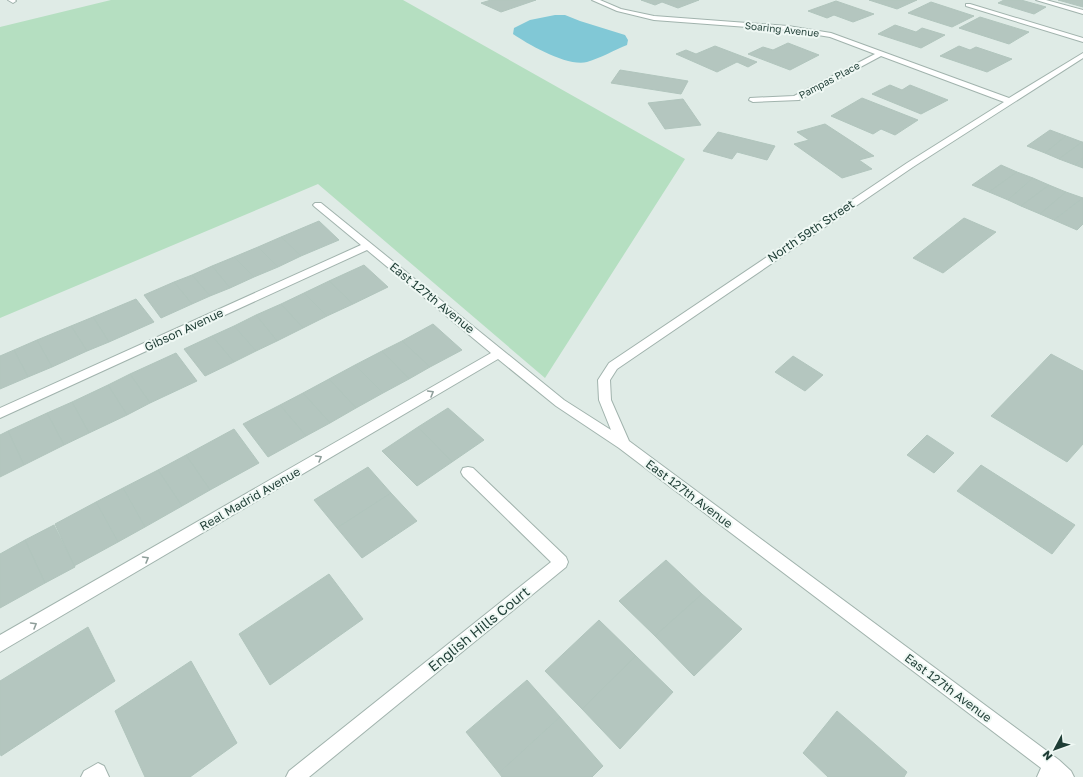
<svg xmlns="http://www.w3.org/2000/svg" width="1083" height="777" viewBox="0 0 1083 777" font-family="'Golos Text',sans-serif">
<style>
.green{fill:#b5dfc1}
.water{fill:#81c8d6}
.building{fill:#b4c6bf;stroke:#b1c5bd}
.lines{fill:none;stroke-linecap:round;stroke-linejoin:round}
.lane-casing{stroke:#a1b3ad;stroke-width:2}
.street-casing{stroke:#a1b3ad;stroke-width:2}
.lane{fill:#fff;fill-rule:evenodd}
.street{fill:#fff;fill-rule:evenodd}
.oneway{stroke:#8e9e9a}
.labels{text-anchor:middle;stroke-width:4;stroke-linejoin:round;paint-order:stroke}
.far-street-label{font-size:10px;fill:#1e3d35;stroke:#eff8f4}
.street-label{font-size:12px;fill:#1e3d35;stroke:#eff8f4}
.near-street-label{font-size:14px;fill:#1e3d35;stroke:#eff8f4}
</style>
<rect width="100%" height="100%" fill="#dfebe6"/>
<path class="green" d="M 111,0 L 403,0 L 685,159 L 545,378 L 318,184 L 0,318 L 0,27 Z"/>
<path class="water" d="M 555,15 L 565,15 L 580,21 L 625,35 L 628,40 L 627,45 C 614,50 601,58 587,62 C 568,67 529,45 513,34 L 514,28 L 530,20 Z"/>
<g class="building">
<path d="M 491,0 L 536,0 L 501,12 L 481,3 Z"/>
<path d="M 641,0 L 699,0 L 678,8 L 662,2 L 655,5 Z"/>
<path d="M 869,0 L 917,0 L 897,9 Z"/>
<path d="M 1004,0 L 1021,0 L 1046,7 L 1034,14 L 998,3 Z"/>
<path d="M 1058,0 L 1083,0 L 1083,7 Z"/>
<path d="M 836,1 L 874,14 L 853,22 L 834,15 L 827,18 L 808,11 Z"/>
<path d="M 931,2 L 974,16 L 952,27 L 908,13 Z"/>
<path d="M 980,17 L 1029,32 L 1009,44 L 959,28 Z"/>
<path d="M 895,25 L 916,32 L 922,28 L 945,35 L 921,48 L 878,34 Z"/>
<path d="M 788,43 L 819,55 L 790,70 L 748,54 L 763,47 L 773,50 Z"/>
<path d="M 715,46 L 757,62 L 748,67 L 737,62 L 717,72 L 676,54 L 686,50 L 696,54 Z"/>
<path d="M 959,46 L 970,50 L 976,47 L 1012,59 L 987,72 L 940,56 Z"/>
<path d="M 620,70 L 688,81 L 681,94 L 611,83 Z"/>
<path d="M 890,85 L 902,90 L 910,85 L 948,100 L 921,114 L 872,94 Z"/>
<path d="M 862,98 L 918,120 L 895,135 L 881,129 L 873,134 L 831,116 Z"/>
<path d="M 683,99 L 701,125 L 665,129 L 648,103 Z"/>
<path d="M 825,124 L 874,156 L 859,160 L 872,169 L 842,178 L 794,144 L 809,140 L 797,132 Z"/>
<path d="M 1050,130 L 1066,136 L 1045,153 L 1027,146 Z"/>
<path d="M 718,132 L 775,146 L 767,160 L 737,152 L 732,159 L 703,151 Z"/>
<path d="M 1066,136 L 1082,142 L 1059,159 L 1045,153 Z"/>
<path d="M 1082,142 L 1083,142 L 1083,158 L 1075,165 L 1059,159 Z"/>
<path d="M 1083,158 L 1083,168 L 1075,165 Z"/>
<path d="M 1001,165 L 1017,172 L 989,192 L 972,185 Z"/>
<path d="M 1017,172 L 1033,178 L 1008,200 L 989,192 Z"/>
<path d="M 1033,178 L 1049,185 L 1021,206 L 1008,200 Z"/>
<path d="M 1049,185 L 1066,192 L 1040,214 L 1021,206 Z"/>
<path d="M 1066,192 L 1083,198 L 1054,220 L 1040,214 Z"/>
<path d="M 1083,198 L 1083,224 L 1077,230 L 1054,220 Z"/>
<path d="M 964,218 L 996,232 L 943,273 L 913,258 Z"/>
<path d="M 319,221 L 339,240 L 301,256 L 281,237 Z"/>
<path d="M 281,237 L 301,256 L 278,267 L 258,247 Z"/>
<path d="M 258,247 L 278,267 L 254,277 L 234,257 Z"/>
<path d="M 234,257 L 254,277 L 230,288 L 212,266 Z"/>
<path d="M 364,265 L 388,287 L 353,304 L 329,281 Z"/>
<path d="M 212,266 L 230,288 L 210,296 L 192,275 Z"/>
<path d="M 192,275 L 210,296 L 192,304 L 174,282 Z"/>
<path d="M 329,281 L 353,304 L 327,316 L 304,293 Z"/>
<path d="M 174,282 L 192,304 L 161,318 L 144,295 Z"/>
<path d="M 304,293 L 327,316 L 303,328 L 281,304 Z"/>
<path d="M 136,299 L 154,322 L 109,342 L 93,317 Z"/>
<path d="M 281,304 L 303,328 L 277,341 L 256,315 Z"/>
<path d="M 256,315 L 277,341 L 256,351 L 234,326 Z"/>
<path d="M 93,317 L 109,342 L 87,351 L 71,326 Z"/>
<path d="M 433,324 L 462,350 L 430,367 L 402,341 Z"/>
<path d="M 71,326 L 87,351 L 52,367 L 37,340 Z"/>
<path d="M 234,326 L 256,351 L 234,362 L 212,336 Z"/>
<path d="M 212,336 L 234,362 L 205,376 L 184,349 Z"/>
<path d="M 37,340 L 52,367 L 28,377 L 14,350 Z"/>
<path d="M 402,341 L 430,367 L 409,379 L 382,351 Z"/>
<path d="M 14,350 L 28,377 L 0,389 L 0,356 Z"/>
<path d="M 382,351 L 409,379 L 383,393 L 355,365 Z"/>
<path d="M 176,353 L 197,381 L 150,403 L 130,374 Z"/>
<path d="M 1051,354 L 1083,371 L 1083,444 L 1067,462 L 991,416 Z"/>
<path d="M 793,356 L 823,375 L 805,391 L 775,372 Z"/>
<path d="M 355,365 L 383,393 L 356,408 L 329,379 Z"/>
<path d="M 130,374 L 150,403 L 127,415 L 108,385 Z"/>
<path d="M 329,379 L 356,408 L 330,423 L 303,393 Z"/>
<path d="M 108,385 L 127,415 L 89,433 L 72,402 Z"/>
<path d="M 303,393 L 330,423 L 306,436 L 280,405 Z"/>
<path d="M 72,402 L 89,433 L 64,445 L 47,413 Z"/>
<path d="M 280,405 L 306,436 L 268,457 L 243,424 Z"/>
<path d="M 448,408 L 484,440 L 452,462 L 418,427 Z"/>
<path d="M 47,413 L 64,445 L 24,465 L 8,431 Z"/>
<path d="M 418,427 L 452,462 L 417,486 L 382,451 Z"/>
<path d="M 234,429 L 259,463 L 210,490 L 186,455 Z"/>
<path d="M 8,431 L 24,465 L 0,477 L 0,435 Z"/>
<path d="M 927,435 L 954,453 L 934,473 L 907,455 Z"/>
<path d="M 186,455 L 210,490 L 182,506 L 158,470 Z"/>
<path d="M 981,465 L 1075,525 L 1052,554 L 957,491 Z"/>
<path d="M 368,467 L 391,493 L 337,528 L 314,500 Z"/>
<path d="M 158,470 L 182,506 L 145,527 L 123,488 Z"/>
<path d="M 123,488 L 145,527 L 118,542 L 96,502 Z"/>
<path d="M 391,493 L 417,521 L 362,558 L 337,528 Z"/>
<path d="M 96,502 L 118,542 L 74,566 L 55,524 Z"/>
<path d="M 54,525 L 75,567 L 45,583 L 25,540 Z"/>
<path d="M 25,540 L 45,583 L 0,608 L 0,554 Z"/>
<path d="M 666,560 L 702,594 L 655,636 L 619,601 Z"/>
<path d="M 329,574 L 363,619 L 270,685 L 239,634 Z"/>
<path d="M 702,594 L 742,629 L 694,676 L 655,636 Z"/>
<path d="M 599,620 L 636,656 L 582,709 L 545,671 Z"/>
<path d="M 88,627 L 115,681 L 1,756 L 0,752 L 0,681 Z"/>
<path d="M 636,656 L 673,692 L 620,749 L 582,709 Z"/>
<path d="M 191,661 L 237,743 L 190,777 L 145,777 L 115,711 Z"/>
<path d="M 527,680 L 560,717 L 499,773 L 466,732 Z"/>
<path d="M 837,711 L 907,772 L 904,777 L 828,777 L 803,753 Z"/>
<path d="M 560,717 L 603,766 L 592,777 L 502,777 L 499,773 Z"/>
</g>
<g class="lines">
<defs>
<path id="lane" d="M 966,4 L 970,4 L 1083,38 L 1083,42 L 966,6 Z"/>
<g id="street">
<path d="M 8,0 L 15,0 L 16,1 L 13,3 Z"/>
<path d="M 592,0 L 600,0 L 621,9 L 654,16 L 788,26 L 831,33 L 1009,98 L 1083,53 L 1083,58 L 913,167 L 617,369 L 610,380 L 611,400 L 629,441 L 1059,760 L 1071,771 L 1074,777 L 1037,777 L 1041,768 L 619,448 L 556,406 L 498,359 L 0,652 L 0,635 L 491,353 L 367,250 L 0,418 L 0,408 L 361,245 L 315,207 L 313,205 L 315,203 L 321,203 L 564,400 L 611,430 L 599,400 L 598,380 L 609,363 L 907,163 L 1004,102 L 881,56 L 799,100 L 753,102 L 749,100 L 750,98 L 794,96 L 875,54 L 830,37 L 788,30 L 654,20 L 617,11 Z"/>
<path d="M 1036,0 L 1046,0 L 1083,10 L 1083,14 Z"/>
<path d="M 468,467 L 473,468 L 566,557 L 568,562 L 566,567 L 309,777 L 286,777 L 289,771 L 551,562 L 463,476 L 461,472 L 463,468 Z"/>
<path d="M 98,763 L 104,766 L 109,777 L 81,777 L 84,771 Z"/>
</g>
</defs>
<use href="#lane" class="lane-casing"/>
<use href="#street" class="street-casing"/>
<use href="#lane" class="lane"/>
<use href="#street" class="street"/>
</g>
<defs><path id="oneway-chevron" d="M-2-3.5L2.5 0L-2 3.5" fill="none" stroke-width="1.6" stroke-linecap="round" stroke-linejoin="round"/></defs>
<g class="oneway">
<use href="#oneway-chevron" transform="translate(431 393) rotate(-30)"/>
<use href="#oneway-chevron" transform="translate(319 458) rotate(-30)"/>
<use href="#oneway-chevron" transform="translate(146 559) rotate(-30)"/>
<use href="#oneway-chevron" transform="translate(34 625) rotate(-30)"/>
</g>
<g class="labels">
<g class="far-street-label">
<text transform="translate(782 29) rotate(6)" y="4">Soaring Avenue</text>
<text transform="translate(829 80) rotate(-28)" y="4">Pampas Place</text>
</g>
<g class="street-label">
<text transform="translate(811 231) rotate(-34)" y="4">North 59th Street</text>
<text transform="translate(432 298) rotate(39)" y="4">East 127th Avenue</text>
<text transform="translate(184 330) rotate(-25)" y="4">Gibson Avenue</text>
<text transform="translate(689 494) rotate(37)" y="4">East 127th Avenue</text>
<text transform="translate(250 499) rotate(-30)" y="4">Real Madrid Avenue</text>
<text transform="translate(948 688) rotate(37)" y="4">East 127th Avenue</text>
</g>
<g class="near-street-label">
<text transform="translate(479 629) rotate(-39)" y="5">English Hills Court</text>
</g>
</g>
<g transform="translate(1055 749) rotate(229)" stroke="#eff8f4" stroke-width="3" paint-order="stroke">
<path d="M0-3L7 15L0 10L-7 15Z" fill="#1e3d35"/>
<text y="-6" font-size="11" font-weight="bold" text-anchor="middle" fill="#1e3d35">N</text>
</g>
</svg>
